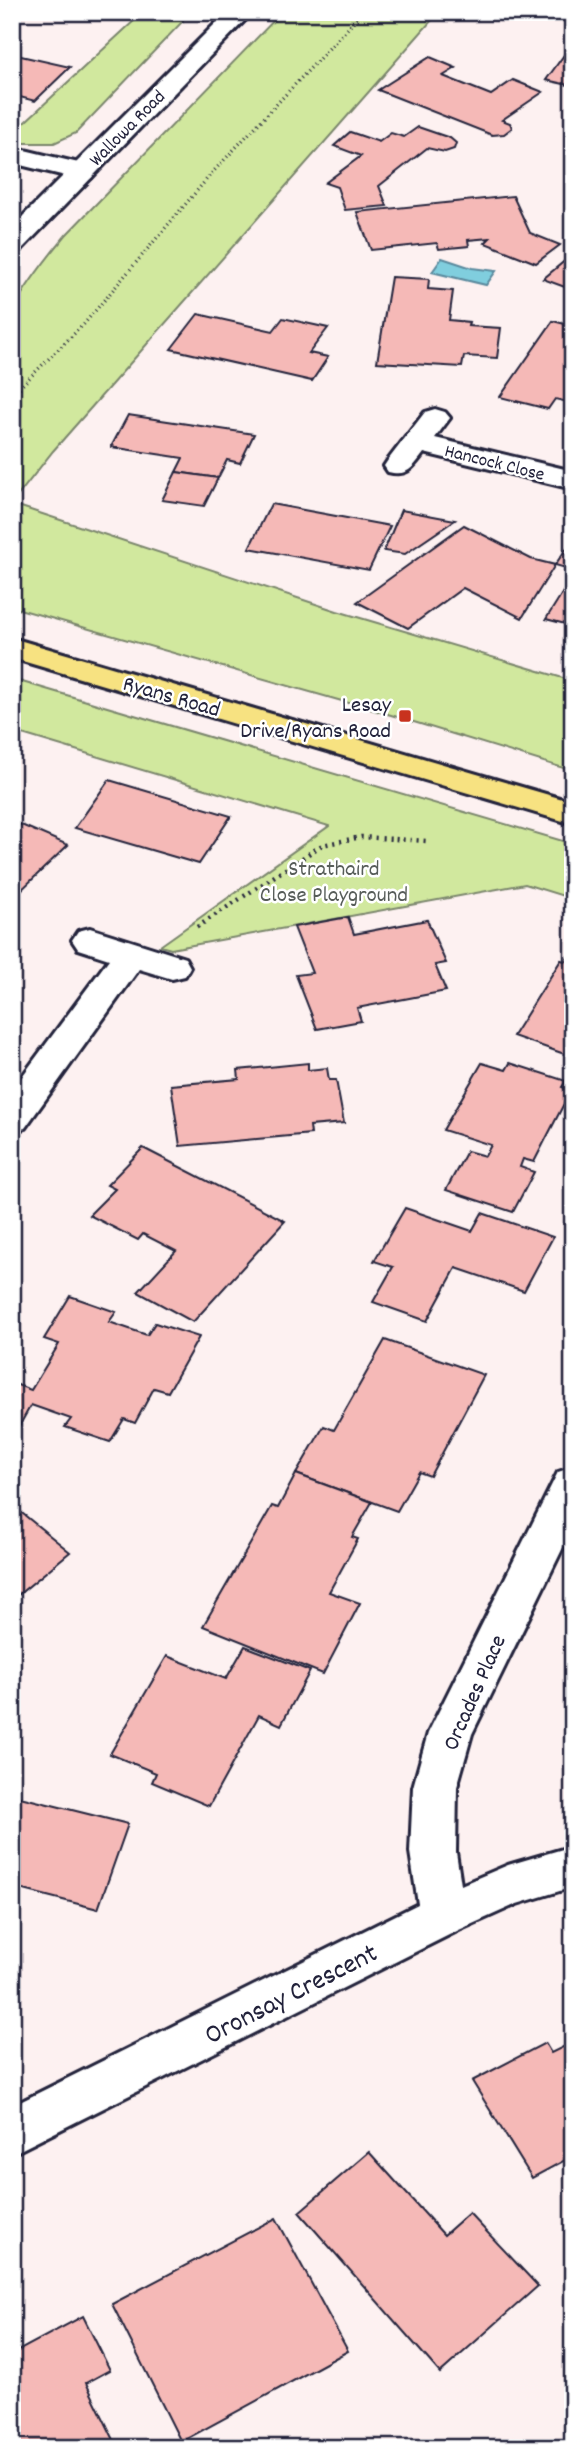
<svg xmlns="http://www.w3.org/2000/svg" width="585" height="2460" viewBox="0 0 585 2460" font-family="Dekko,sans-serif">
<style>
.green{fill:#d1e89e;stroke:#7a856c;stroke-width:2}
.water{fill:#80cede;stroke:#5a899d;stroke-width:2}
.building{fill:#f5b9b7;stroke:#22223b;stroke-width:2}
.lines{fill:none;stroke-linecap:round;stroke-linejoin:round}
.minor-casing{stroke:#22223b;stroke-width:6}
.secondary-casing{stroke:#22223b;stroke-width:6}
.primary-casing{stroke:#22223b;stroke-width:6}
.path-far1{stroke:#22223b;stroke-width:3.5;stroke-dasharray:1 3.5;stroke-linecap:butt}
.path{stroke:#22223b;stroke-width:4.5;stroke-dasharray:2 5;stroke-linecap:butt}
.minor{fill:#fff;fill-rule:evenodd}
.secondary{fill:#fff;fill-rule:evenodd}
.primary{fill:#f7e281;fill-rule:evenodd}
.poi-dot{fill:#c8321e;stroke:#fff;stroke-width:2.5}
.labels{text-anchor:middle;stroke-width:5;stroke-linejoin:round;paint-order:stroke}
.far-street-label{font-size:19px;fill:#22223b;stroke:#fff}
.street-label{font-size:23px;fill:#22223b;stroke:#fff}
.poi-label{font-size:23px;fill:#22223b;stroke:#fff;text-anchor:end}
.park-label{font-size:23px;fill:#575d59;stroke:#fff}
.near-street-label{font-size:28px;fill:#22223b;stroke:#fff}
</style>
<rect width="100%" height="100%" fill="#fdf1f1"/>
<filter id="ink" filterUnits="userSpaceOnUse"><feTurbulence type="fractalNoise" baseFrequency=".0143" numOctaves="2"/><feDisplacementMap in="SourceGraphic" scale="14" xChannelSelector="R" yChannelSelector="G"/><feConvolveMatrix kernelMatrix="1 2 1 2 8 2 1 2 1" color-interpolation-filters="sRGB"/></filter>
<g filter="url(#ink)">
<g class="green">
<path d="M 111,12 L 182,12 L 183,21 L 76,133 L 54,143 L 12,143 L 12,134 L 136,19 Z"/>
<path d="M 282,12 L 439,12 L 53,451 L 12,503 L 12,311 C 27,283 46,259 66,235 Z"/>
<path d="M 12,504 L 337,611 L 573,681 L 573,771 L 391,715 L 12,607 Z"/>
<path d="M 12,679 L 573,844 L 573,899 L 525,884 L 171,949 L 160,946 L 329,826 L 12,731 Z"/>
</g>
<path class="water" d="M 442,258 L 472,268 L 496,271 L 486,285 L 432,272 Z"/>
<g class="building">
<path d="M 569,48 L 573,49 L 573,86 L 546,80 Z"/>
<path d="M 12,54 L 70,67 L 35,101 L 12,95 Z"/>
<path d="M 430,57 L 456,68 L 443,76 L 491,95 L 513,80 L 543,92 L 502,120 L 510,123 L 512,128 L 504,134 L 492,135 L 378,90 Z"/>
<path d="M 418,127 L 450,138 L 456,143 L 454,149 L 445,152 L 427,148 L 379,186 L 387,206 L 345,210 L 337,187 L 325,183 L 361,156 L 334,146 L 350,132 L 379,142 L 391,133 L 404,137 Z"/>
<path d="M 513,196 L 530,233 L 560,245 L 536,263 L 485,243 L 490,238 L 468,240 L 469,246 L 439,249 L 437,243 L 371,250 L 357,212 Z"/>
<path d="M 573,254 L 573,290 L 543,279 Z"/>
<path d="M 391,277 L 429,279 L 428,289 L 453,291 L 449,320 L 469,322 L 468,326 L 501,328 L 497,358 L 464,356 L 462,367 L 377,362 Z"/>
<path d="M 198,314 L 273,331 L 283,318 L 328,328 L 309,353 L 328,357 L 312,381 L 171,349 Z"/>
<path d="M 553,321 L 573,326 L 573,403 L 555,399 L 548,409 L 500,397 Z"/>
<path d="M 128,415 L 254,434 L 240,463 L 227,460 L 218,478 L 176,472 L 183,458 L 111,447 Z"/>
<path d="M 176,472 L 218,478 L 204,506 L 162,500 Z"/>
<path d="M 271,504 L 390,526 L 369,570 L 249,548 Z"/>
<path d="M 401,510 L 455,520 L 405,554 L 384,551 Z"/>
<path d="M 464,525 L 531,559 L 555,565 L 522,618 L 463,588 L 408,628 L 357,602 Z"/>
<path d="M 571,542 L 573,570 L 555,565 Z"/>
<path d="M 573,576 L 573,626 L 546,619 Z"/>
<path d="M 109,780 L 231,816 L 199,864 L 75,828 Z"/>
<path d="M 12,821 L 68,845 L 12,899 Z"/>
<path d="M 348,917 L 354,934 L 427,920 L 446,963 L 435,965 L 446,991 L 357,1008 L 361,1021 L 317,1029 L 296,975 L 312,973 L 294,927 Z"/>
<path d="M 573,949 L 573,1057 L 513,1036 L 561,960 L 565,961 Z"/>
<path d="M 308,1063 L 308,1070 L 327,1068 L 329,1080 L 336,1080 L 344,1123 L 310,1126 L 311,1134 L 180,1146 L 171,1085 L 239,1079 L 238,1070 Z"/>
<path d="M 482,1063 L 506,1070 L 510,1063 L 566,1081 L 562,1087 L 571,1090 L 534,1162 L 523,1159 L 520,1167 L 534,1172 L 513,1212 L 446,1190 L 467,1151 L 485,1156 L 491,1145 L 443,1130 Z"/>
<path d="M 143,1148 L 285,1221 L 193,1322 L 138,1292 L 176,1251 L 143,1234 L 138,1240 L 89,1215 L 115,1189 L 107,1185 Z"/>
<path d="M 405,1208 L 472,1231 L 482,1213 L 553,1237 L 524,1291 L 456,1268 L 427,1321 L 373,1302 L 393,1267 L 374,1261 Z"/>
<path d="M 70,1296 L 116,1312 L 109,1322 L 147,1335 L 155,1323 L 199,1337 L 168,1392 L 154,1388 L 135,1423 L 124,1419 L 110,1442 L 65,1427 L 71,1419 L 31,1405 L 17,1430 L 12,1428 L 12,1383 L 31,1390 L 59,1344 L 44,1339 Z"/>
<path d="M 385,1340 L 484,1375 L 430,1476 L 419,1472 L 397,1511 L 296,1474 L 324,1426 L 334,1430 Z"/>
<path d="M 296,1474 L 372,1502 L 352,1537 L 358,1539 L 329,1592 L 360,1603 L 323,1674 L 203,1626 L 272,1506 L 278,1508 Z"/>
<path d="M 12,1505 L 70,1552 L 12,1600 Z"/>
<path d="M 245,1646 L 310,1671 L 281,1725 L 259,1715 L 209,1806 L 152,1782 L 156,1773 L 110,1754 L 167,1656 L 226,1679 Z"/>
<path d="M 12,1795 L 128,1824 L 98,1909 L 12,1887 Z"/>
<path d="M 573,2042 L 573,2156 L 532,2178 L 472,2081 L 545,2043 L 551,2053 Z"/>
<path d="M 369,2152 L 444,2235 L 469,2213 L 538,2286 L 440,2373 L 299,2212 Z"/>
<path d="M 276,2218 L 348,2351 L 181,2442 L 112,2304 Z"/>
<path d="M 83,2316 L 110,2370 L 86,2383 L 118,2448 L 12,2448 L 12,2379 L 19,2376 L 12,2362 L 12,2354 Z"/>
</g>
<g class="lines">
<defs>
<g id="minor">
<path d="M 12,147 L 91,166 L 95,172 L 91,178 L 82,180 L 12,163 Z"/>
<path d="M 435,409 L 445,412 L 450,418 L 435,438 L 573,471 L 573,489 L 424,453 C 413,467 408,477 388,472 L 384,466 L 388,460 L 425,412 Z"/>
<path d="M 90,928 L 185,958 L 190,967 L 185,976 L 172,979 L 139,969 L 25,1128 L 12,1132 L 12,1090 L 109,959 L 78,949 L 72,940 L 78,931 Z"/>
<path d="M 573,1467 L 573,1527 L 472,1734 L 457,1787 L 456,1852 L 461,1885 L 508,1865 L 573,1846 L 573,1887 L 517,1904 L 459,1930 L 12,2154 L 12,2106 L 418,1904 L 410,1852 L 413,1787 L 428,1733 L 558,1472 Z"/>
</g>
<path id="secondary" d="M 227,12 L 253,12 L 22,249 L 12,251 L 12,227 Z"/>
<path id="primary" d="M 12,638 L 573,802 L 573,824 L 12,658 Z"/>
</defs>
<use href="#minor" class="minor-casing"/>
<use href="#secondary" class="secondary-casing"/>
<use href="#primary" class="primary-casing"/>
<path class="path-far1" d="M 13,394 L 84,324 L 212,173 L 363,12"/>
<path class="path" d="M 197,927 L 322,845 L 361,837 L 427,841"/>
<use href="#minor" class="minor"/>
<use href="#secondary" class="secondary"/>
<use href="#primary" class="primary"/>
</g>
</g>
<rect class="poi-dot" x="398" y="709" width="14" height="14" rx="3.5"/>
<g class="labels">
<g class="far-street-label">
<text transform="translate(126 127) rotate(-45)" y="7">Wallowa Road</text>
<text transform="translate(495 461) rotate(14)" y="7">Hancock Close</text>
</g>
<g class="street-label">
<text transform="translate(172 695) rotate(16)" y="8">Ryans Road</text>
<text transform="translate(473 1692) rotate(-66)" y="8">Orcades Place</text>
</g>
<g class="poi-label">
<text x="391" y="711">Lesay<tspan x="391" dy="26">Drive/Ryans Road</tspan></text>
</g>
<g class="park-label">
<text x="334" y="875">Strathaird<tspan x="334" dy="26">Close Playground</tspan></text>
</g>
<g class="near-street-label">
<text transform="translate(290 1992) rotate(-27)" y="10">Oronsay Crescent</text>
</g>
</g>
<rect width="585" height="2460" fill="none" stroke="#fff" stroke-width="42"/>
<rect x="21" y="21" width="543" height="2418" fill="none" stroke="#22223b" stroke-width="2.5" filter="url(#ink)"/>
</svg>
